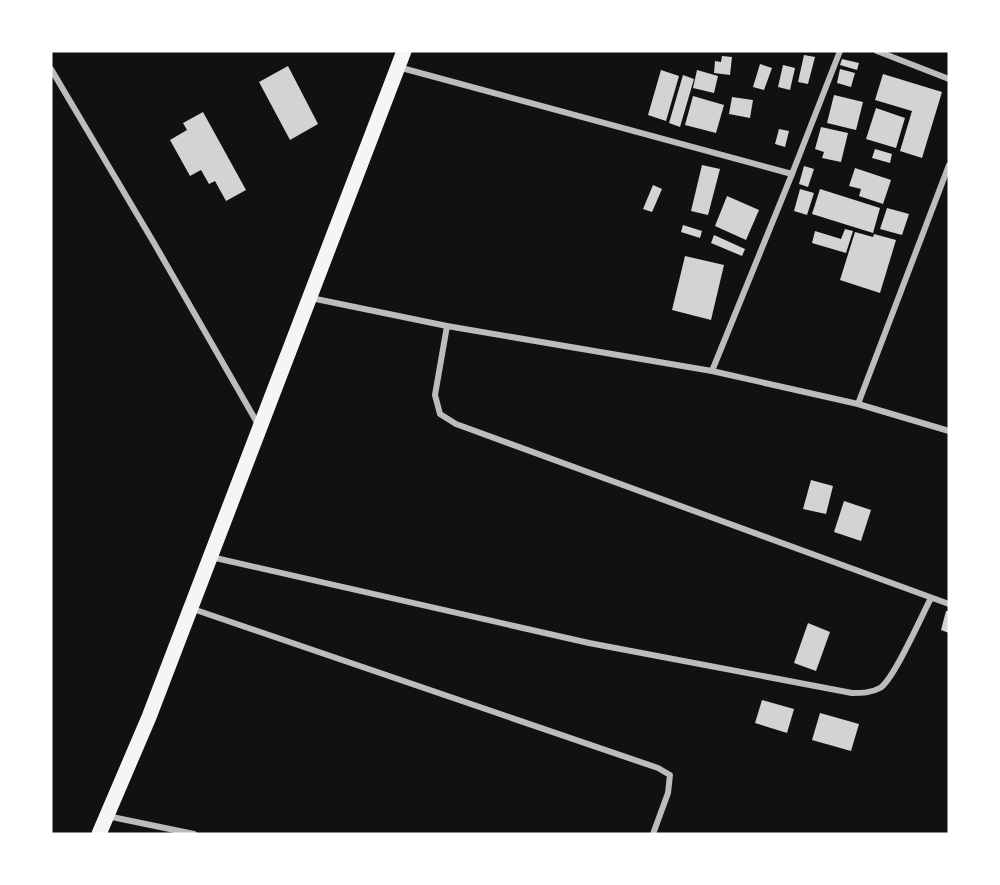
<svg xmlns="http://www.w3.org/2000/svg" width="1000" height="885" viewBox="0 0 1000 885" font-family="Jost,sans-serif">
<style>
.building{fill:#d3d3d3}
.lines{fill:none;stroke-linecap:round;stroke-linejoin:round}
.minor{stroke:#bcbcbc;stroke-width:6}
.primary{stroke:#f5f5f5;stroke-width:15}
</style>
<rect width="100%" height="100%" fill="#111"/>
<g class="building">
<path d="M 804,55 L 815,57 L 808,84 L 798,82 Z"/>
<path d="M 722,56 L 732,57 L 730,75 L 714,73 L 715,61 L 721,62 Z"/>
<path d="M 842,59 L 859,63 L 857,70 L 840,65 Z"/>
<path d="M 760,64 L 772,68 L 764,90 L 753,87 Z"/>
<path d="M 783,65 L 795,68 L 790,90 L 778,87 Z"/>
<path d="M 288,66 L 318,124 L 290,140 L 259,82 Z"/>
<path d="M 840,69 L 855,73 L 851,87 L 837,83 Z"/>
<path d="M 661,70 L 679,76 L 666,121 L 648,115 Z"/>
<path d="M 697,70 L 718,76 L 714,93 L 693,88 Z"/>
<path d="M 883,74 L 942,92 L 922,158 L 900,151 L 912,111 L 875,100 Z"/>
<path d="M 683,75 L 694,79 L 680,127 L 669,123 Z"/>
<path d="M 834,95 L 863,102 L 856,130 L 827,123 Z"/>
<path d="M 693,96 L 724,105 L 716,133 L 685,125 Z"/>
<path d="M 732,97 L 753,100 L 750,118 L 729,114 Z"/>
<path d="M 876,108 L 905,118 L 896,148 L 866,139 Z"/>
<path d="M 203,112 L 246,190 L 226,201 L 215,181 L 209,184 L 201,170 L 190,176 L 170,140 L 187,130 L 183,123 Z"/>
<path d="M 821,127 L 848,133 L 841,162 L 822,158 L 824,152 L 815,149 Z"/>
<path d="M 779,129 L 789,131 L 785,147 L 775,144 Z"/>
<path d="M 875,149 L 892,154 L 890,163 L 872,158 Z"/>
<path d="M 702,165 L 720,169 L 708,215 L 691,211 Z"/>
<path d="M 804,166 L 814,169 L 808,187 L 799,184 Z"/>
<path d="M 855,168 L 891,180 L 883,204 L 859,196 L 861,189 L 849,186 Z"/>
<path d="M 653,185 L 662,189 L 652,212 L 643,209 Z"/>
<path d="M 800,189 L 814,193 L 807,215 L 794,211 Z"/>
<path d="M 820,189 L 880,208 L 873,233 L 812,214 Z"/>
<path d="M 727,196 L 759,210 L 746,240 L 715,226 Z"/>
<path d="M 887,208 L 909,214 L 902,235 L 880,229 Z"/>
<path d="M 683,225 L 702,231 L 700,238 L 681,232 Z"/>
<path d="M 845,229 L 853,231 L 846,253 L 812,243 L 815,231 L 841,239 Z"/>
<path d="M 855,232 L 873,237 L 874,234 L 896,240 L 880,293 L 840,280 Z"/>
<path d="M 714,235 L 745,249 L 742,256 L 711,243 Z"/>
<path d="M 685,256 L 724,265 L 711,320 L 672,310 Z"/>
<path d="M 811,480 L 833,486 L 826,514 L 803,509 Z"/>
<path d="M 844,501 L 871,510 L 861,541 L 834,532 Z"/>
<path d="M 946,611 L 949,611 L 949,633 L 941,630 Z"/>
<path d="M 808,623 L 830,632 L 816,671 L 794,663 Z"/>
<path d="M 762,700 L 794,709 L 787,733 L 755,723 Z"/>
<path d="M 820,713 L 859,724 L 851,751 L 812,740 Z"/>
</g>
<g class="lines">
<g class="minor">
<path d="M 877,51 L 949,79"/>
<path d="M 398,67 L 792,174 L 712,371"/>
<path d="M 51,69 L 154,243 L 259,426"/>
<path d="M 792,174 L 840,51"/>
<path d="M 311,298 L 447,326 L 712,371 L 858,404 L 949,431"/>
<path d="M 447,326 L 435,395 L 440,414 L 456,424 L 949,604"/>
<path d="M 858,404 L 949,165"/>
<path d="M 211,557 L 589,643 L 852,693 C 862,693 871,693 880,688 C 894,679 921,617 931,598"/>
<path d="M 190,608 L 658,768 L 670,775 L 668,793 L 653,834"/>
<path d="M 107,816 L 194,834"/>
</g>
<path class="primary" d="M 99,834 L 149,717 L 404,51"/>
</g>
<rect width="1000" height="885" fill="none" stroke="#ffffff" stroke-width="105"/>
</svg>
